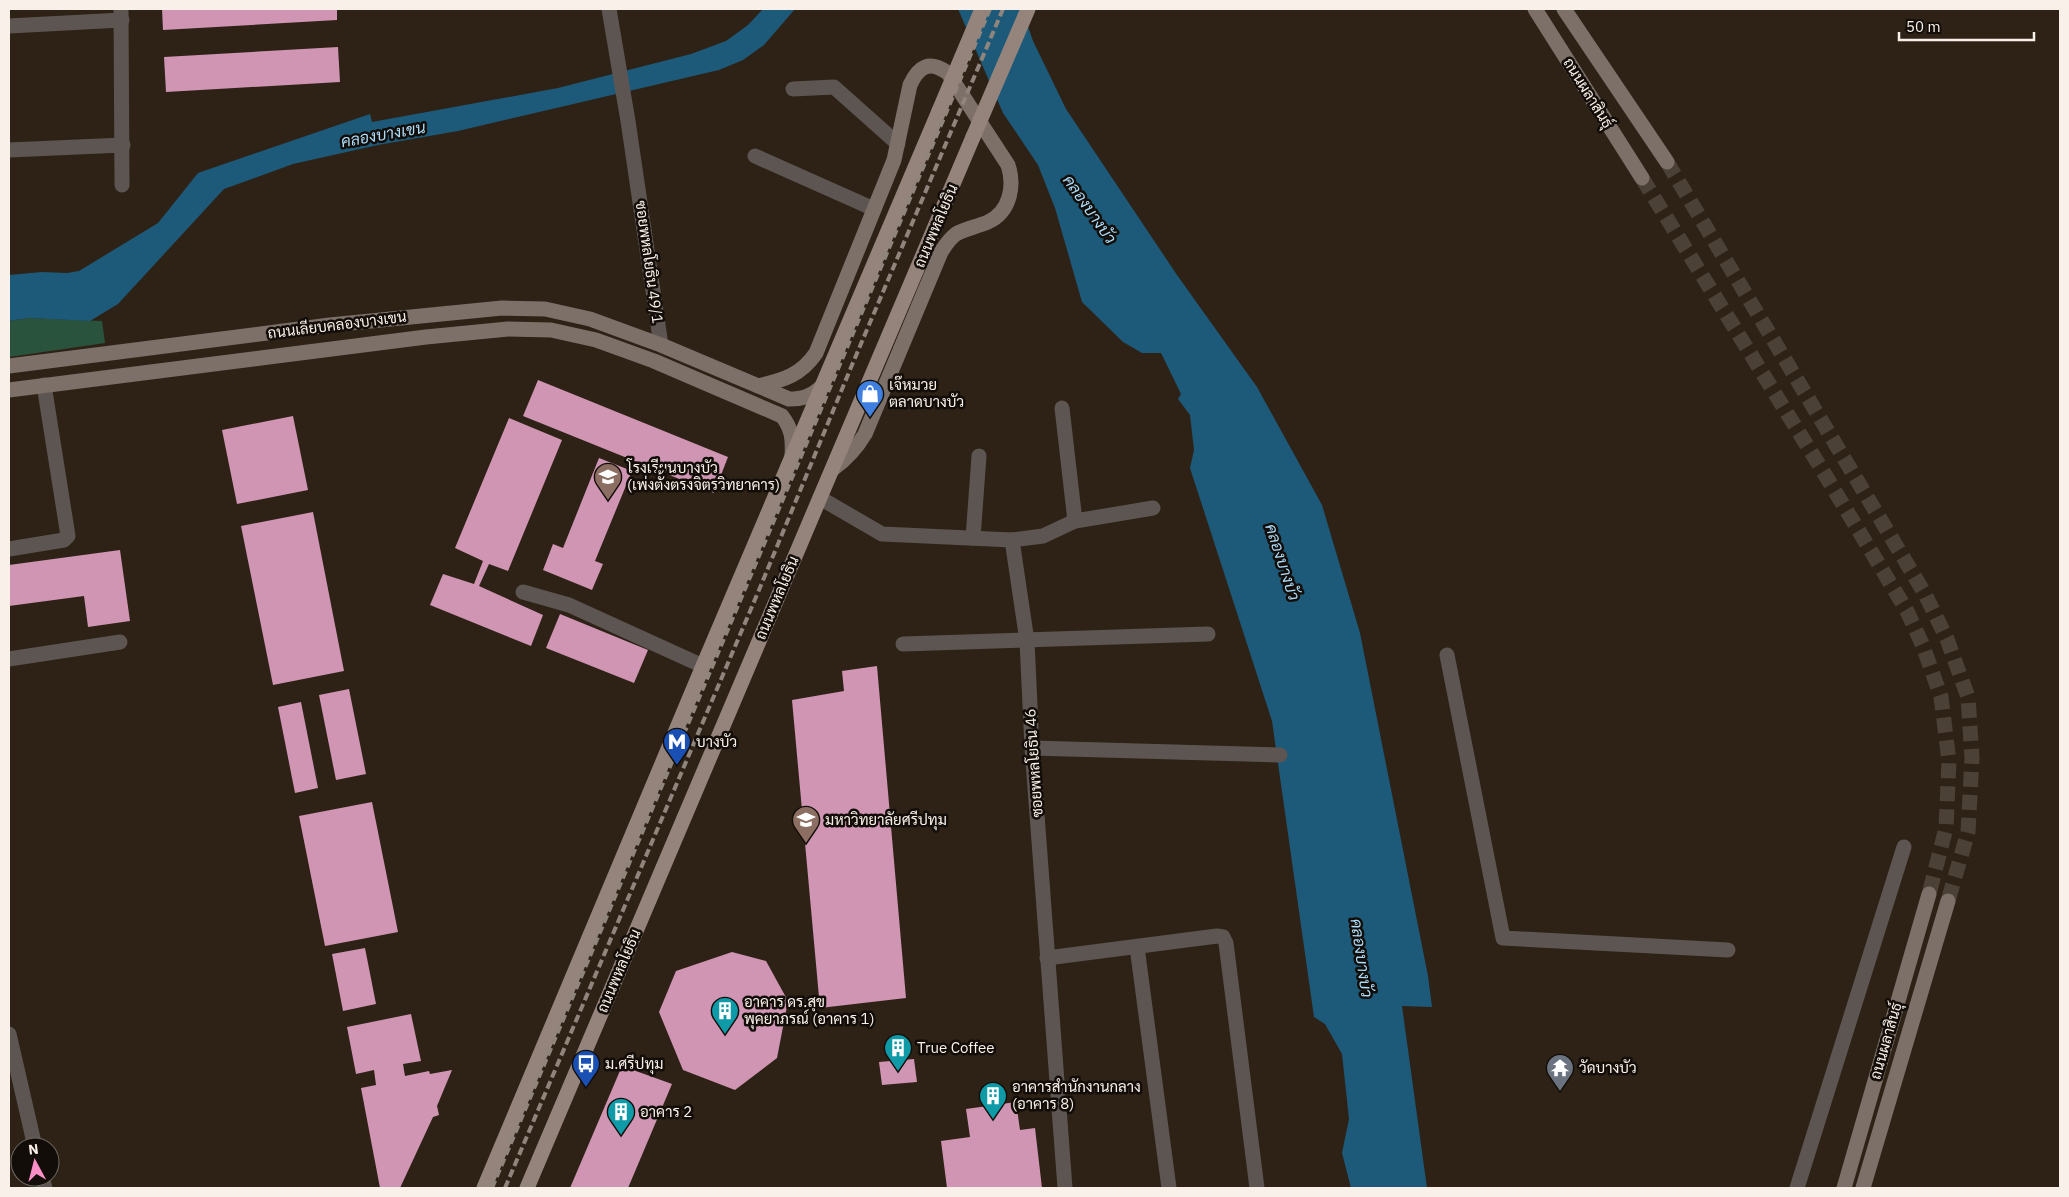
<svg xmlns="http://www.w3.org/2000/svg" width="2069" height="1197" viewBox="0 0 2069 1197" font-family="'IBM Plex Sans',Sarabun,sans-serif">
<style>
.green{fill:#2a533d}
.water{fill:#1d5978}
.building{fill:#cf95b3}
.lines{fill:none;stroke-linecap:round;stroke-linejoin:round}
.secondary-tunnel{stroke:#4c4136;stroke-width:15;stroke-dasharray:15 8;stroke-linecap:butt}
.street{stroke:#5d5551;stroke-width:15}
.secondary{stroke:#7c7069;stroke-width:15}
.primary{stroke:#94847c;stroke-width:15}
.rail{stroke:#90857c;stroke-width:4;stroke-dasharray:8 4;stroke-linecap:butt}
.primary-bridge{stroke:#94847c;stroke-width:15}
.labels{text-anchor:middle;stroke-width:5;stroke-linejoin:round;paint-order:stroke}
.street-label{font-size:15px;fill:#f9f0e9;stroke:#120d08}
.poi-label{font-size:15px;fill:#f9f0e9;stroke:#120d08;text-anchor:start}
.water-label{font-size:16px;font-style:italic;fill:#abdcfa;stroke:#120d08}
</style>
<rect width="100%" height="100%" fill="#2e2217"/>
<path class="green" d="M 29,318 L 102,321 L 105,343 L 9,357 L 9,321 Z"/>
<g class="water">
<path d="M 763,9 L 795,9 L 764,45 L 743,60 L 719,70 L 458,131 L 378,145 L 293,164 L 224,189 L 118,304 L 90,321 L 29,318 L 9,321 L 9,275 L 42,272 L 67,273 L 79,271 L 158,223 L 198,173 L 370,114 L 372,122 L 558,88 L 691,54 L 726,41 L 748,25 Z"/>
<path d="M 958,9 L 1022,9 L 1033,41 L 1066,109 L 1177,275 L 1257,387 L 1322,505 L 1360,633 L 1428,976 L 1432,1007 L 1402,1006 L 1427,1188 L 1351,1188 L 1342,1153 L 1349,1119 L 1342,1054 L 1325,1024 L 1314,1017 L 1272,721 L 1190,468 L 1194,450 L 1190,415 L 1178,399 L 1181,394 L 1161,353 L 1142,353 L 1123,342 L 1082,302 L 1055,208 L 1038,165 L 1003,113 Z"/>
</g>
<g class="building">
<path d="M 162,9 L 337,9 L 337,20 L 163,30 Z"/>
<path d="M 338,47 L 340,82 L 166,92 L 164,57 Z"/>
<path d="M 538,380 L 728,457 L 714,493 L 523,416 Z"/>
<path d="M 293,416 L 308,490 L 237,504 L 222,430 Z"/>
<path d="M 509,418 L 562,440 L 508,571 L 489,564 L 479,586 L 543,615 L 531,646 L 430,605 L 443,574 L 474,584 L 483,561 L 455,548 Z"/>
<path d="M 599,458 L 632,471 L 595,561 L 603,564 L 592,590 L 543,570 L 553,544 L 563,548 Z"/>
<path d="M 313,512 L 344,671 L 273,685 L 241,526 Z"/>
<path d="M 120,550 L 130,621 L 88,627 L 84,596 L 9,606 L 9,565 Z"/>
<path d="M 560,614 L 648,650 L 634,683 L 546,648 Z"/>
<path d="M 877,666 L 906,998 L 820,1008 L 792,700 L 844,691 L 842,671 Z"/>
<path d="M 349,689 L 366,774 L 336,780 L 319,695 Z"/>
<path d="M 301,702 L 318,788 L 295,793 L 278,707 Z"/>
<path d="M 372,802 L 398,932 L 325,946 L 299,816 Z"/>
<path d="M 365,948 L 376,1004 L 343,1011 L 332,954 Z"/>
<path d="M 732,952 L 766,961 L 788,1001 L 777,1058 L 735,1090 L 683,1070 L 659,1012 L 676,971 Z"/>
<path d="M 411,1014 L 421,1061 L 403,1064 L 405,1076 L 429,1071 L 430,1074 L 452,1070 L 437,1106 L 439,1115 L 433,1117 L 400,1188 L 380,1188 L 361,1088 L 376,1085 L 374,1070 L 356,1074 L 347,1027 Z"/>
<path d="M 914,1059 L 917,1082 L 882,1085 L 879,1062 Z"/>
<path d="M 622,1066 L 672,1084 L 628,1188 L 570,1188 Z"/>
<path d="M 1016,1102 L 1020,1130 L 1035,1128 L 1042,1188 L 947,1188 L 941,1141 L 970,1137 L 966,1109 Z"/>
</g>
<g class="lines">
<g class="secondary-tunnel">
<path d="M 1667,162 L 1925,594 L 1947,639 L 1968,697 L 1972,758 L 1968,832 L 1948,901"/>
<path d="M 1642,178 L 1824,473 L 1907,611 L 1923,646 L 1941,697 L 1949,761 L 1946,828 L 1929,894"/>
</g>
<g class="street">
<path d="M 121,9 L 122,185"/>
<path d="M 609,9 L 628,121 L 661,345"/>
<path d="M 9,26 L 122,20"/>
<path d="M 793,89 L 834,87 L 898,144"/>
<path d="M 9,150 L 123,145"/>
<path d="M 755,156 L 874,209"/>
<path d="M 1062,408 L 1075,521"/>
<path d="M 820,498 L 882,534 L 1012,540 L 1043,536 L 1075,521 L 1153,508"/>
<path d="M 973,538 L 979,456"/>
<path d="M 1012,540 L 1027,641 L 1032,748 L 1065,1188"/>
<path d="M 9,549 L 64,540 L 68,536 L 44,385"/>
<path d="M 523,592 L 569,605 L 703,666"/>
<path d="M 903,644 L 1208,634"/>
<path d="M 1447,655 L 1503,938 L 1728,950"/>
<path d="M 9,659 L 120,642"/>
<path d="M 1032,748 L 1280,755"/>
<path d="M 1137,947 L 1169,1188"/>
<path d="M 1047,958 L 1217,936 L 1223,937 L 1226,943 L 1257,1188"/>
<path d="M 9,1034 L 35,1147"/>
<path d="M 42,1177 L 45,1188"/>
<path d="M 1797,1188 L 1904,847"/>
</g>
<g class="secondary">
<path d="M 1535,9 L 1642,178"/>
<path d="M 1564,9 L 1667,162"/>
<path d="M 9,366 L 330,325 L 502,308 L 545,309 L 590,319 L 661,345 L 789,399 C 802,399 810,397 820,388"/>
<path d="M 758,386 C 784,380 801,375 816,353 L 894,160 L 910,85 C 919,66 929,60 948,73 L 1008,165 C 1015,186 1010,212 988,222 C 977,227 966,228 956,234 C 949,239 945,246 941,252 L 865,434 C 856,449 847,459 833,469"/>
<path d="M 9,390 L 426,337 L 508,329 L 551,330 L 596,340 L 654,361 L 782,416 C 792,429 793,439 792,455"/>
<path d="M 1844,1188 L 1929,894"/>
<path d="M 1863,1188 L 1948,901"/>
</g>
<g class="primary">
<path d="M 484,1188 L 703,666 L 939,111"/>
<path d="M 527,1188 L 973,137"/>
</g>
<g class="rail">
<path d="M 492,1188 L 990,9"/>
<path d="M 505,1188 L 759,590 L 852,365 L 1003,9"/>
</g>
<g class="primary-bridge">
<path d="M 939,111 L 982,9"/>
<path d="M 973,137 L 1028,9"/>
</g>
</g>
<defs>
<symbol id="shop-pin" viewBox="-11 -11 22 30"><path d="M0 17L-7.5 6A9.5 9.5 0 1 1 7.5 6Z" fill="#3f7fe0" stroke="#120d08"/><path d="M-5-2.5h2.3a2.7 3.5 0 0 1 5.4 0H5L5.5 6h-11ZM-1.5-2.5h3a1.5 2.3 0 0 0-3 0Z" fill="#fff"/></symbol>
<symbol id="school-pin" viewBox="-11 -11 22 30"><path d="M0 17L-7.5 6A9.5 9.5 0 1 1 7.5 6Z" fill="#8d6e63" stroke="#120d08"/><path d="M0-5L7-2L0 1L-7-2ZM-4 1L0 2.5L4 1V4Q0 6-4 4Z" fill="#fff"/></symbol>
<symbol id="metro-pin" viewBox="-11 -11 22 30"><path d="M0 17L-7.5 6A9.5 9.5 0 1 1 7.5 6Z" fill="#1a4fb4" stroke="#120d08"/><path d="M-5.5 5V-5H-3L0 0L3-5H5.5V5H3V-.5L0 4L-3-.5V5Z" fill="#fff"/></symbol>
<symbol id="university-pin" viewBox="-11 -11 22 30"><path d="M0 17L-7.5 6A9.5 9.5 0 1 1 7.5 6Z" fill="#8d6e63" stroke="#120d08"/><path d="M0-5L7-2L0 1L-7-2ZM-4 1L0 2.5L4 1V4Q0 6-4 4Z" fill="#fff"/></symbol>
<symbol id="building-pin" viewBox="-11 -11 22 30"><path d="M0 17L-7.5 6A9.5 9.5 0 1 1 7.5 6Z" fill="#0f9aa8" stroke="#120d08"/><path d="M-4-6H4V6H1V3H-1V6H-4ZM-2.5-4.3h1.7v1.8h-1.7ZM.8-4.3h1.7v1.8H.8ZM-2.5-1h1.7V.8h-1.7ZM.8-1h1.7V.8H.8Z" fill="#fff"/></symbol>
<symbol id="bus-pin" viewBox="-11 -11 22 30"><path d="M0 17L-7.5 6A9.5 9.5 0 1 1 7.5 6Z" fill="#1a4fb4" stroke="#120d08"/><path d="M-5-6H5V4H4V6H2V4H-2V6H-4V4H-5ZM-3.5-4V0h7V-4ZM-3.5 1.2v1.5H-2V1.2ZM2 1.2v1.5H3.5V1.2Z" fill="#fff"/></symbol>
<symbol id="temple-pin" viewBox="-11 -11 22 30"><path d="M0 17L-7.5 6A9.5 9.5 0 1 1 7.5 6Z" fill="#6b7280" stroke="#120d08"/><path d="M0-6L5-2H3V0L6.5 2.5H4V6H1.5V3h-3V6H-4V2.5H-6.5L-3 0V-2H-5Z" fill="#fff"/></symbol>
</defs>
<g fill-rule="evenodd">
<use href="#shop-pin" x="854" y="378" width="32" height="43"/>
<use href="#school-pin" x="592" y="461" width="32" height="43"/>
<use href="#metro-pin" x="661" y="726" width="32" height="43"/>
<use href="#university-pin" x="790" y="804" width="32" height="43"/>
<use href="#building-pin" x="709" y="995" width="32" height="43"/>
<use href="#building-pin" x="882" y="1032" width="32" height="43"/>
<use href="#bus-pin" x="570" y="1048" width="32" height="43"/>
<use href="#temple-pin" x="1544" y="1052" width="32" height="43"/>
<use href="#building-pin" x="977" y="1080" width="32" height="43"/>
<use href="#building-pin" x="605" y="1096" width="32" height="43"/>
</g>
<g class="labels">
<g class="street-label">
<text transform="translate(1588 93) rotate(58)" y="5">ถนนผลาสินธุ์</text>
<text transform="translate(936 226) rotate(-67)" y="5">ถนนพหลโยธิน</text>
<text transform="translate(649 262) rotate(82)" y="5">ซอยพหลโยธิน 49/1</text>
<text transform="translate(337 325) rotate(-7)" y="5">ถนนเลียบคลองบางเขน</text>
<text transform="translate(777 598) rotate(-67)" y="5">ถนนพหลโยธิน</text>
<text transform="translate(1034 763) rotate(-94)" y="5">ซอยพหลโยธิน 46</text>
<text transform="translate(619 971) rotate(-67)" y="5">ถนนพหลโยธิน</text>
<text transform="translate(1886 1041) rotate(-74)" y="5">ถนนผลาสินธุ์</text>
</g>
<g class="poi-label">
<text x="889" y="390">เจ๊หมวย<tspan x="889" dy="17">ตลาดบางบัว</tspan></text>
<text x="627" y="473">โรงเรียนบางบัว<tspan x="627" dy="17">(เพ่งตั้งตรงจิตรวิทยาคาร)</tspan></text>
<text x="696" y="747">บางบัว</text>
<text x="825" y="825">มหาวิทยาลัยศรีปทุม</text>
<text x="744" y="1007">อาคาร ดร.สุข<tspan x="744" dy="17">พุคยาภรณ์ (อาคาร 1)</tspan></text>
<text x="917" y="1053">True Coffee</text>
<text x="605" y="1069">ม.ศรีปทุม</text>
<text x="1579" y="1073">วัดบางบัว</text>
<text x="1012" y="1092">อาคารสำนักงานกลาง<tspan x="1012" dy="17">(อาคาร 8)</tspan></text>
<text x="640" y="1117">อาคาร 2</text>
</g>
<g class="water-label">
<text transform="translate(383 134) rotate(-10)" y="6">คลองบางเขน</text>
<text transform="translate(1090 209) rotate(55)" y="6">คลองบางบัว</text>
<text transform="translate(1283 562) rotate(72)" y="6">คลองบางบัว</text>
<text transform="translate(1362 958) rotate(82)" y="6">คลองบางบัว</text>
</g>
</g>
<rect width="2069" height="1197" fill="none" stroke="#f9f0e9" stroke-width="20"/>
<g transform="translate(35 1162) rotate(353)"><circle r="24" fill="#120d08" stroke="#6e6862"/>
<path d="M0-4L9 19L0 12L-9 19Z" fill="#fa8fc7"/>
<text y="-8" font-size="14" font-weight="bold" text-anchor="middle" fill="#f9f0e9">N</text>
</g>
<path d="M1899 32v8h135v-8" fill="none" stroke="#f9f0e9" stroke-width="2.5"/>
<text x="1906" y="32" font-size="15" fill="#f9f0e9" stroke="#120d08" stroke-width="4" paint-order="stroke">50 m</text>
</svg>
